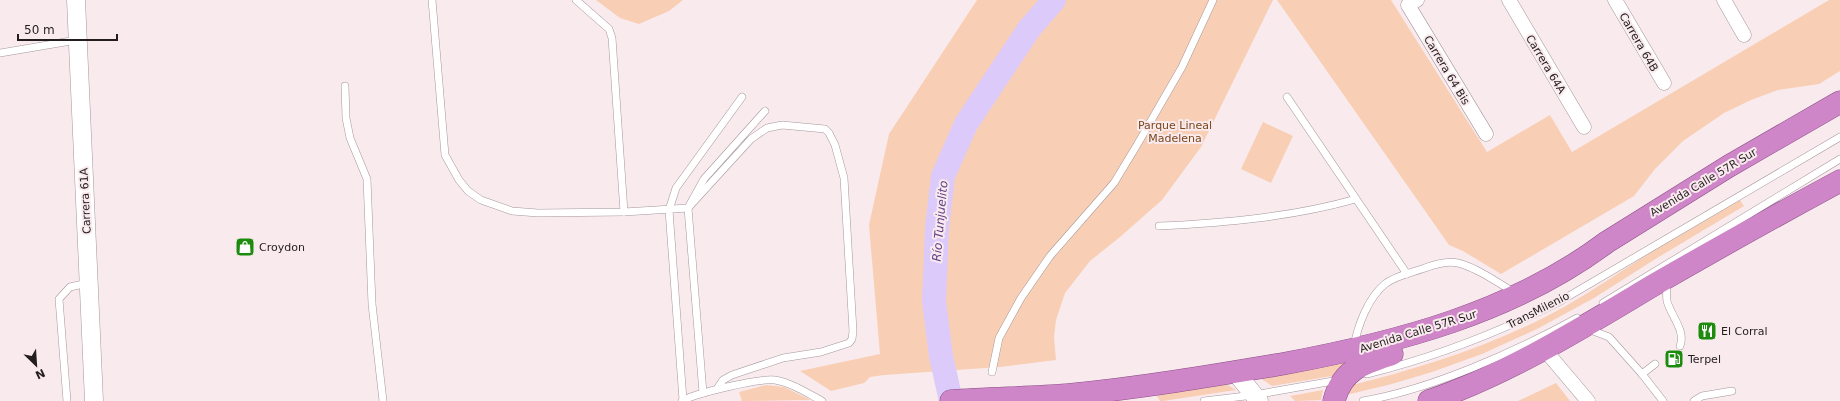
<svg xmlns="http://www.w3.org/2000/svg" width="1840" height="401" viewBox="0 0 1840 401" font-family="'DejaVu Sans',sans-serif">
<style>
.green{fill:#f8cfb4}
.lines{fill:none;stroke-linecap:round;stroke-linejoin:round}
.river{stroke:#dccafa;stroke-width:24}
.service-casing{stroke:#a4979b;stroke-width:8}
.minor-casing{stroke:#a4979b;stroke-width:15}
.tertiary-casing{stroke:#a4979b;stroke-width:19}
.trunk-casing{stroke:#8a4e84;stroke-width:23}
.service{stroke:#fff;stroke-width:7}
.minor{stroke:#fff;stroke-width:14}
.tertiary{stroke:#fff;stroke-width:18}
.trunk{stroke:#ce86c8;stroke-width:22}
.labels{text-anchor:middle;stroke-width:4;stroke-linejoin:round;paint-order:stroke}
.street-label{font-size:11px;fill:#231d1f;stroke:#f9eaee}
.park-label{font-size:11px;fill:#7c471b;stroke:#f9eaee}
.poi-label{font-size:11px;fill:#231d1f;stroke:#f9eaee;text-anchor:start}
.water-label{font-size:12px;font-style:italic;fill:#604188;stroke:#f9eaee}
</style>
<rect width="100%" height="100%" fill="#f9eaee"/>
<g class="green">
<path d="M 596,0 L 683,0 L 669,11 L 639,24 L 620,18 Z"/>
<path d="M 977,0 L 1273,0 L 1201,147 L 1162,200 L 1120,237 L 1090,261 L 1065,293 L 1056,320 L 1054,337 L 1056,360 L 1000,367 L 884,375 L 870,377 L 864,383 L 831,391 L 800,371 L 880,354 L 869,225 L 889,134 Z"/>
<path d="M 1277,0 L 1391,0 L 1487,152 L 1550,115 L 1572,152 L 1829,0 L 1840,0 L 1840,71 L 1819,84 L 1778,90 L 1751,100 L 1724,113 L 1683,141 L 1655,169 L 1634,196 L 1501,274 L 1463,251 L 1449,245 Z"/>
<path d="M 1263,122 L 1293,136 L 1271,183 L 1241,169 Z"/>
<path d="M 1740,200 L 1744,206 L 1657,258 L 1594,298 L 1537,329 L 1482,354 L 1432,372 L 1392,384 L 1346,395 L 1348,386 C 1422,368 1497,344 1564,307 C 1597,288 1627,267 1659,247 C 1686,230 1713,215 1740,200 Z"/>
<path d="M 1360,359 L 1338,375 L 1272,386 L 1257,376 Z"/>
<path d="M 1223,382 L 1236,390 L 1163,401 L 1160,401 L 1154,391 Z"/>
<path d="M 1556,383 L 1570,401 L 1518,401 Z"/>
<path d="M 766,385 L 784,387 L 811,400 L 742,401 L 739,392 Z"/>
<path d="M 1323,390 L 1321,400 L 1295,401 L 1290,396 Z"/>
</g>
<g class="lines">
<path class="river" d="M 951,401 L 941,356 L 934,302 L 937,228 L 943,176 L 966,124 L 1029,29 L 1054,0"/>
<defs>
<g id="service">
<path d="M 432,0 L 445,155 L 459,180 L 468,191 L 481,200 L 512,211 L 538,213 L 624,212 L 688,208 L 751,139 L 767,128 L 782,125 L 825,129 L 829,133 L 835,145 L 844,178 L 853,331 L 852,339 L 849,343 L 821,352 L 783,358 L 732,375 L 723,380 L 717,389"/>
<path d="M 576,0 L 609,29 L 612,38 L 624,212"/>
<path d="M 0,53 L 77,40"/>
<path d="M 345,86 L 346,118 L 350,138 L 367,179 L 372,304 L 383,401"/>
<path d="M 1287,97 L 1407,274"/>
<path d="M 1159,226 C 1225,223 1292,217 1356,199"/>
<path d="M 1667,282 C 1667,288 1666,295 1667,301 C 1671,316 1686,331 1680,346"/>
<path d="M 1603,303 L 1840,159"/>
<path d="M 1588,329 L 1609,337 L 1642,374 L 1655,364"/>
<path d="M 1354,346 C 1358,325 1368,298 1385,284 C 1395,276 1410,273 1422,269 C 1432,265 1446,260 1458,263 C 1477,268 1497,282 1515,293"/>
<path d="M 992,372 L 999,338 L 1021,298 L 1050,256 L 1114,183 L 1137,145 L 1182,67 L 1213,0"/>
<path d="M 1367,374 C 1432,358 1497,333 1557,303 L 1840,137"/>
<path d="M 1642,374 L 1663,401"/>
<path d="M 703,393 L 688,208 L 704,179 L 765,111"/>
<path d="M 683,400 L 669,210 L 676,188 L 742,97"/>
<path d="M 67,401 L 59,299 L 70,287 L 88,283"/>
<path d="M 682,401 C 696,393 759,378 775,380 C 792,383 807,393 822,401"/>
<path d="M 1204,401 L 1254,395 L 1339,380"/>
<path d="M 1363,401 C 1432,389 1515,352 1577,318"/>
<path d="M 1694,401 L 1702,396 L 1732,391"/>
</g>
<g id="minor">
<path d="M 1417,0 L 1408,5 L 1486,134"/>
<path d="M 1509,0 L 1584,127"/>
<path d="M 1615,0 L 1664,83"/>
<path d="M 1724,0 L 1744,35"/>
<path d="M 1544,349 L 1588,401"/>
</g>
<g id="tertiary">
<path d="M 76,0 L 94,401"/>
<path d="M 1235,372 L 1259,401"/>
</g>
<g id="trunk">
<path d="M 951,401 C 990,398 1029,398 1067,395 C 1139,388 1211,376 1282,364 C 1396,343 1512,313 1607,242 L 1729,166 L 1840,102"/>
<path d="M 1334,401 C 1342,369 1364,363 1392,354"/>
<path d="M 1429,401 C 1508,374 1580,329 1652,286 C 1714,250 1777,215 1840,181"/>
</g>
</defs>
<use href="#service" class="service-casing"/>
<use href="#minor" class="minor-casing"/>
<use href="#tertiary" class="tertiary-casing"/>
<use href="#trunk" class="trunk-casing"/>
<use href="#service" class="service"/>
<use href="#minor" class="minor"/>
<use href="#tertiary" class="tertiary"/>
<use href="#trunk" class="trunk"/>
</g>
<defs>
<symbol id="shop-square" viewBox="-11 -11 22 22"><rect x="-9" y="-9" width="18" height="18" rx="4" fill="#1c8b0e" stroke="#f9eaee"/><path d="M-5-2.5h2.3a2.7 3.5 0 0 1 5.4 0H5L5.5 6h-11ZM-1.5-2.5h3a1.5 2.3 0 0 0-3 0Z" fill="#fff"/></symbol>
<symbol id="restaurant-square" viewBox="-11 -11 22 22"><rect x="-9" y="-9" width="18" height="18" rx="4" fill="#1c8b0e" stroke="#f9eaee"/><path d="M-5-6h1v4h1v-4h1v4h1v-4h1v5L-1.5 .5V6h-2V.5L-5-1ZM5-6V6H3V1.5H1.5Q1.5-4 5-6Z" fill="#fff"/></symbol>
<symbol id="fuel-square" viewBox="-11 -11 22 22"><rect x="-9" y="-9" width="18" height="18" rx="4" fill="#1c8b0e" stroke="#f9eaee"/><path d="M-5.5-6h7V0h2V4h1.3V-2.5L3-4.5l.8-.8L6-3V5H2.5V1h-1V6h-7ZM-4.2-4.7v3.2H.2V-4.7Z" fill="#fff"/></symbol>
</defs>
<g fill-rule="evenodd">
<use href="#shop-square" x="234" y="236" width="22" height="22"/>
<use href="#restaurant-square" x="1696" y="320" width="22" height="22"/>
<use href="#fuel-square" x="1663" y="348" width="22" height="22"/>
</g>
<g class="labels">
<g class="street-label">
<text transform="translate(1639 42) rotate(60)" y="4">Carrera 64B</text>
<text transform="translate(1546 64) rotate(59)" y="4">Carrera 64A</text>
<text transform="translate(1447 70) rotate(59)" y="4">Carrera 64 Bis</text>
<text transform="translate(1703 182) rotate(-31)" y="4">Avenida Calle 57R Sur</text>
<text transform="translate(85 201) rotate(-93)" y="4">Carrera 61A</text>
<text transform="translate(1538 310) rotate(-27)" y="4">TransMilenio</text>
<text transform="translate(1418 331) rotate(-17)" y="4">Avenida Calle 57R Sur</text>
</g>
<g class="park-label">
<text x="1175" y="129">Parque Lineal<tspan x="1175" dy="13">Madelena</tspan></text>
</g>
<g class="poi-label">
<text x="259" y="251">Croydon</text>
<text x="1721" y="335">El Corral</text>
<text x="1688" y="363">Terpel</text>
</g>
<g class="water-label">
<text transform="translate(940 221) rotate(-85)" y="4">Río Tunjuelito</text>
</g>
</g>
<g transform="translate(36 365) rotate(155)" stroke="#f9eaee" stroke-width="3" paint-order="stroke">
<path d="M0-3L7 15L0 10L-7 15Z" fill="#231d1f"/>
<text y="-6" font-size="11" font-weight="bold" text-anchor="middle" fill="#231d1f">N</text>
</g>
<path d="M18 34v6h99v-6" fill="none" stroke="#231d1f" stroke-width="2"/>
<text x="24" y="34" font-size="12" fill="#231d1f" stroke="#f9eaee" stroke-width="3" paint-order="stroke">50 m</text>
</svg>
